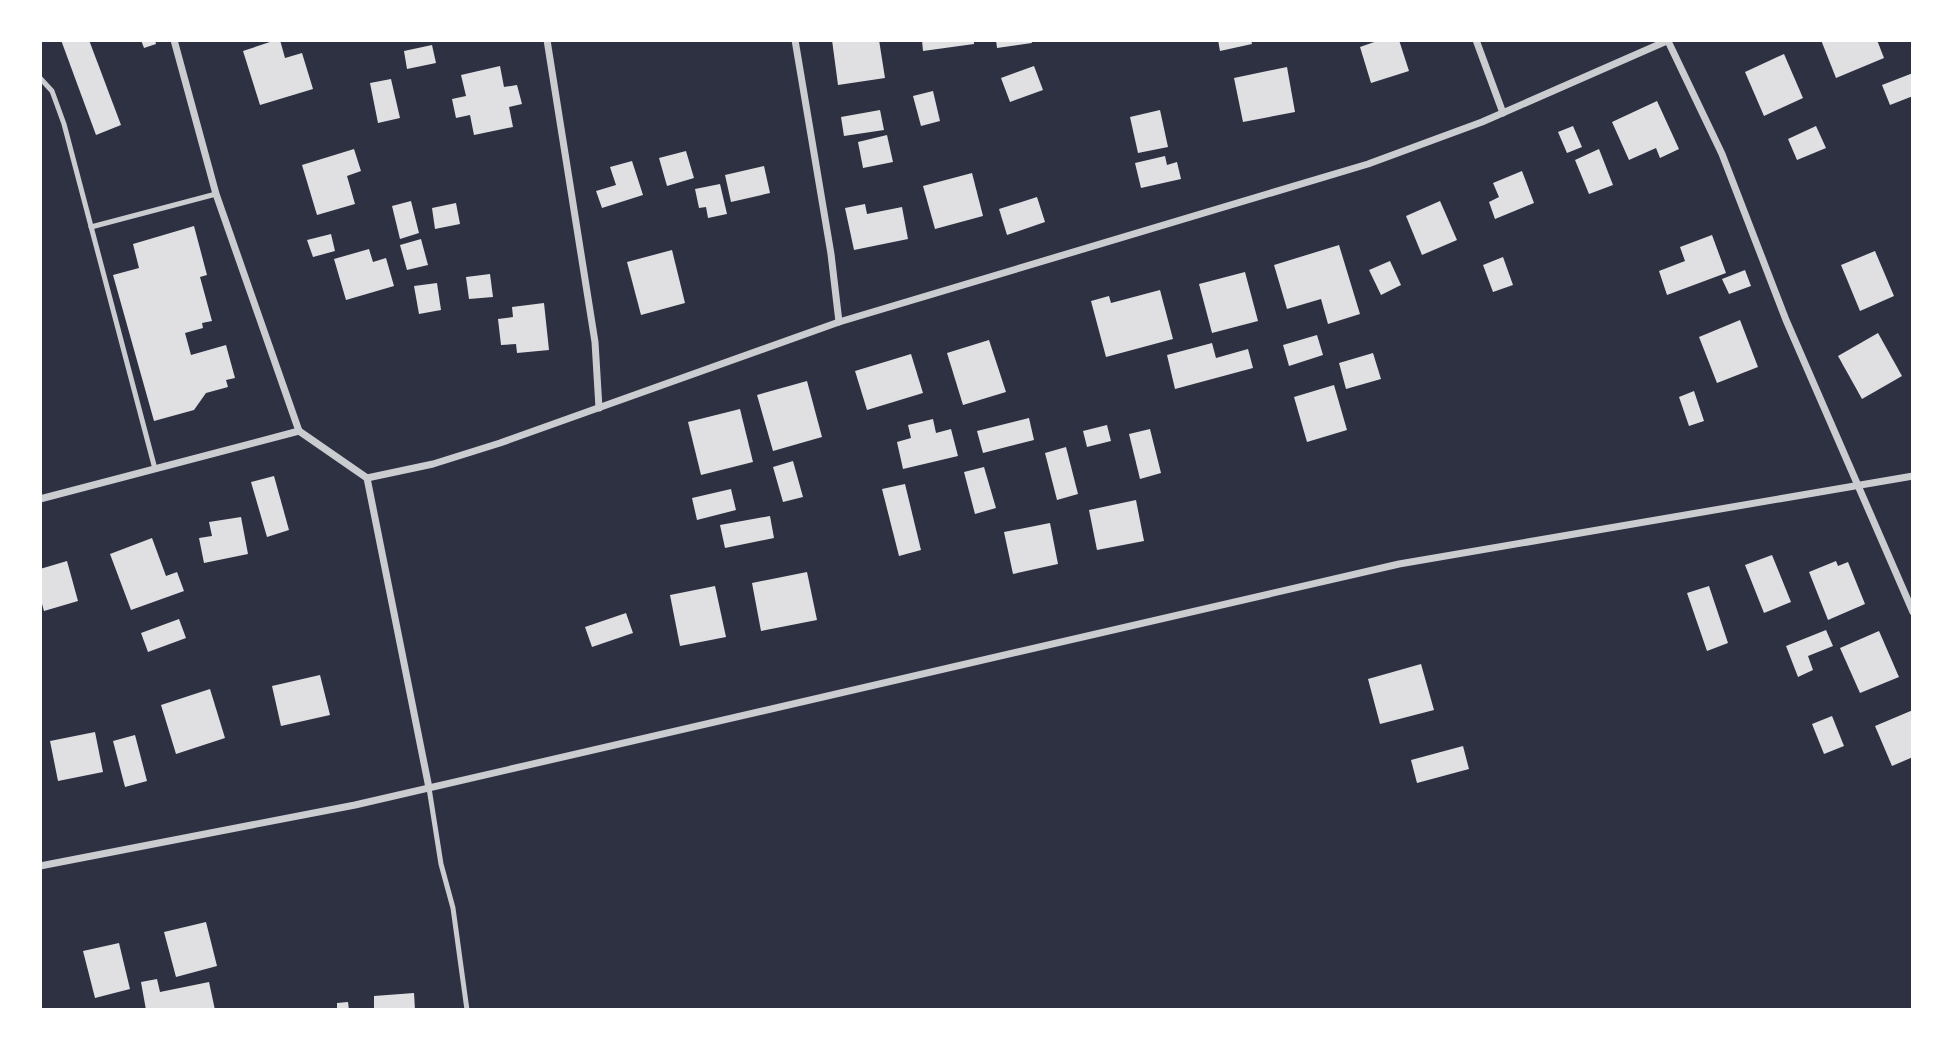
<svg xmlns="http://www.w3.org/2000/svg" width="1953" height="1050" viewBox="0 0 1953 1050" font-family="'Source Sans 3',sans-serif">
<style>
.building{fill:#e0e0e3}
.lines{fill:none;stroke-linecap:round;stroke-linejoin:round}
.service{stroke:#caccd0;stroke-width:5}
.minor{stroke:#caccd0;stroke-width:7}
</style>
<rect width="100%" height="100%" fill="#2d3142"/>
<g class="building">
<path d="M 61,40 L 89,40 L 121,125 L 96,135 Z"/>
<path d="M 141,40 L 155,40 L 156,44 L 144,48 Z"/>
<path d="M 276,40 L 280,40 L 285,58 L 302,53 L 313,89 L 260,105 L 243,51 Z"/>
<path d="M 832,40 L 879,40 L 885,78 L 838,85 Z"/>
<path d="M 922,40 L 974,40 L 974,44 L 923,51 Z"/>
<path d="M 996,40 L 1031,40 L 1032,43 L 997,48 Z"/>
<path d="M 1218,40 L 1251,40 L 1252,44 L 1220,51 Z"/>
<path d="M 1380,40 L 1399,40 L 1409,71 L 1371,83 L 1360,47 Z"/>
<path d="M 1821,40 L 1877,40 L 1884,58 L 1836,78 Z"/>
<path d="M 432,45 L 436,63 L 407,69 L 404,51 Z"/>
<path d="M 1784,54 L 1803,98 L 1764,116 L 1745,72 Z"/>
<path d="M 500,66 L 504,87 L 517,85 L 522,104 L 509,107 L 513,127 L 474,135 L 470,115 L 456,118 L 452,99 L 466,96 L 461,75 Z"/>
<path d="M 1034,66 L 1043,90 L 1010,102 L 1001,78 Z"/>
<path d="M 1287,67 L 1295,112 L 1243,122 L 1234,78 Z"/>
<path d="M 1913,73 L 1913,96 L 1890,105 L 1882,85 Z"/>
<path d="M 391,79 L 400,118 L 378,123 L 370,83 Z"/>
<path d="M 933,91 L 940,121 L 921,126 L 913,96 Z"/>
<path d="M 1657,101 L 1679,149 L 1660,158 L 1656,148 L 1629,160 L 1612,122 Z"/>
<path d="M 880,110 L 884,130 L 844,136 L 841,117 Z"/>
<path d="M 1160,110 L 1168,147 L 1138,153 L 1130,117 Z"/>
<path d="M 1573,126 L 1582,147 L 1567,153 L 1558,132 Z"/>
<path d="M 1816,126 L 1826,148 L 1797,160 L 1788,139 Z"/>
<path d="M 887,135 L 893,162 L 863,168 L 858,142 Z"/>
<path d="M 354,149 L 361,171 L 347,176 L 355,204 L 317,215 L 302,165 Z"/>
<path d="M 1599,149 L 1613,185 L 1589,194 L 1575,160 Z"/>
<path d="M 686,151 L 694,178 L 667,186 L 659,158 Z"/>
<path d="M 1165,156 L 1167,165 L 1177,162 L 1181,179 L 1141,188 L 1135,163 Z"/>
<path d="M 632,161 L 643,195 L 602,208 L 596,191 L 616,185 L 610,167 Z"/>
<path d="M 764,166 L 770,193 L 731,202 L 725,175 Z"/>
<path d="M 1522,171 L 1534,203 L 1495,219 L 1489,202 L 1499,197 L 1493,183 Z"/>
<path d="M 972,173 L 983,216 L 935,229 L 923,186 Z"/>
<path d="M 720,184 L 727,214 L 708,218 L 706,207 L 699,208 L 695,189 Z"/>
<path d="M 1037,197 L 1045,222 L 1007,235 L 999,209 Z"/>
<path d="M 411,201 L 419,233 L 400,239 L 392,206 Z"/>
<path d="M 1440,201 L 1457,240 L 1422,255 L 1406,216 Z"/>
<path d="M 456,203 L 460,224 L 435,229 L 432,208 Z"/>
<path d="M 865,204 L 867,214 L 902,207 L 908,239 L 854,250 L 845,208 Z"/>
<path d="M 194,226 L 207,275 L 200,277 L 212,321 L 202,323 L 203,328 L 185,333 L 191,355 L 226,345 L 235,378 L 226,380 L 228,387 L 206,393 L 194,410 L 154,421 L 113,275 L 139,268 L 133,244 Z"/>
<path d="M 331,234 L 335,251 L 313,257 L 307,240 Z"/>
<path d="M 1712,235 L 1726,273 L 1667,295 L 1659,271 L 1685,261 L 1680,247 Z"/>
<path d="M 421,239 L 428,265 L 407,270 L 400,245 Z"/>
<path d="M 1339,245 L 1360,314 L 1328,324 L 1321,299 L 1287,309 L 1274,265 Z"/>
<path d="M 369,249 L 373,262 L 386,258 L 394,286 L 346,300 L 334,259 Z"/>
<path d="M 672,250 L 685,303 L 641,315 L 627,262 Z"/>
<path d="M 1875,251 L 1894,296 L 1860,311 L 1841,265 Z"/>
<path d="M 1503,257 L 1513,285 L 1493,292 L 1483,265 Z"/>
<path d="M 1390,261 L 1401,285 L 1381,295 L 1369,270 Z"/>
<path d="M 1745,270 L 1751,286 L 1729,294 L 1722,279 Z"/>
<path d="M 1245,272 L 1258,321 L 1212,333 L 1199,284 Z"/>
<path d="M 490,274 L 493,297 L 469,299 L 466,277 Z"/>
<path d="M 437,283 L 441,310 L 419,314 L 414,286 Z"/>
<path d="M 1160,290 L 1173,339 L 1106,357 L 1091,301 L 1109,296 L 1111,303 Z"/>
<path d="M 544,303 L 549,350 L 517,353 L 516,344 L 501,345 L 498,319 L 513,317 L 512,307 Z"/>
<path d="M 1740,320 L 1758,367 L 1717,383 L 1699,337 Z"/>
<path d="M 1878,333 L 1902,376 L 1862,399 L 1838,356 Z"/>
<path d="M 1317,335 L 1323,355 L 1289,366 L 1283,345 Z"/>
<path d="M 989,340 L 1006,392 L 963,405 L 947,353 Z"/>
<path d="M 1212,343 L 1216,358 L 1248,349 L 1253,368 L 1175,389 L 1167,355 Z"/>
<path d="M 1373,353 L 1381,379 L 1346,389 L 1339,363 Z"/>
<path d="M 911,354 L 923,393 L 867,410 L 855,371 Z"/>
<path d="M 807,381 L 822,437 L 773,451 L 757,395 Z"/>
<path d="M 1334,385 L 1347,430 L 1307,442 L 1294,397 Z"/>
<path d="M 1694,391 L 1704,421 L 1689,426 L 1679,397 Z"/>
<path d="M 740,409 L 753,462 L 701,475 L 688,422 Z"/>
<path d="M 1029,418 L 1034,440 L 983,453 L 977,431 Z"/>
<path d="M 933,419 L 936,433 L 951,429 L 958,456 L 903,469 L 897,442 L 911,438 L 908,425 Z"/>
<path d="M 1107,425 L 1111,441 L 1087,447 L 1083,431 Z"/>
<path d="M 1150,429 L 1161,473 L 1140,479 L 1129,434 Z"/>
<path d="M 1066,447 L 1078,494 L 1057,500 L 1045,453 Z"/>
<path d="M 793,461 L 803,497 L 783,502 L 773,467 Z"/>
<path d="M 984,467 L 996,508 L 975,514 L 964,472 Z"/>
<path d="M 274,476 L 289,530 L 267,537 L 251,482 Z"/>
<path d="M 905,484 L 921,550 L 899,556 L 882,489 Z"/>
<path d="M 731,489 L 736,510 L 697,520 L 692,498 Z"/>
<path d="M 1136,500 L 1144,541 L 1097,550 L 1089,510 Z"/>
<path d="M 770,516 L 774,538 L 725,548 L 720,525 Z"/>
<path d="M 241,517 L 248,554 L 204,563 L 199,538 L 212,536 L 209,522 Z"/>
<path d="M 1050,523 L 1058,564 L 1013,574 L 1004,532 Z"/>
<path d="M 152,538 L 166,576 L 177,572 L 184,591 L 131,610 L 110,554 Z"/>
<path d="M 1772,555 L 1791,602 L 1764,613 L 1745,565 Z"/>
<path d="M 67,561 L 78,601 L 44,611 L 40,597 L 40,569 Z"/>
<path d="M 1836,561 L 1838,566 L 1848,562 L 1865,604 L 1828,620 L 1809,572 Z"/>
<path d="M 807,572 L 817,620 L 761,631 L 752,583 Z"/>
<path d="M 715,586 L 726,637 L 680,646 L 670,595 Z"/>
<path d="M 1709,586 L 1728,643 L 1707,651 L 1687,593 Z"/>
<path d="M 626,613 L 633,633 L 592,647 L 585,627 Z"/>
<path d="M 179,619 L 186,638 L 148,652 L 141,633 Z"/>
<path d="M 1826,630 L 1833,646 L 1808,656 L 1813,670 L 1798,677 L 1786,646 Z"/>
<path d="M 1879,631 L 1899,677 L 1860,693 L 1840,648 Z"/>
<path d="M 1421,664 L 1434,710 L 1380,724 L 1368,679 Z"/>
<path d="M 320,675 L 330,715 L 281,726 L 272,686 Z"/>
<path d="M 210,689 L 225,738 L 176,754 L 161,705 Z"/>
<path d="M 1913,710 L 1913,757 L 1892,766 L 1875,726 Z"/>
<path d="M 1832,716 L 1844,746 L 1824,754 L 1812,724 Z"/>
<path d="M 95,732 L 103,772 L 58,781 L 50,741 Z"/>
<path d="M 135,735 L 147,781 L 125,787 L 113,741 Z"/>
<path d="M 1463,746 L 1469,769 L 1417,783 L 1411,760 Z"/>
<path d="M 206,922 L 217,966 L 176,977 L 164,932 Z"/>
<path d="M 119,943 L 130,989 L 95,998 L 83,951 Z"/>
<path d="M 157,979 L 160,992 L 209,982 L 215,1010 L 146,1010 L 141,982 Z"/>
<path d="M 414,993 L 415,1010 L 374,1010 L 374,996 Z"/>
<path d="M 348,1002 L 349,1010 L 337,1010 L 337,1003 Z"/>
</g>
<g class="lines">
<g class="service">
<path d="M 40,78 L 52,91 L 64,124 L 155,469"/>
<path d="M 91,227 L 216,194"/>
<path d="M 429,788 L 441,864 L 453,908 L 467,1010"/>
</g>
<g class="minor">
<path d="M 174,40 L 216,194 L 299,431"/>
<path d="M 547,40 L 595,342 L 599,408"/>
<path d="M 795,40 L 831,254 L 839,322"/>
<path d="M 1476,40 L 1503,113"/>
<path d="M 1668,41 L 1722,154 L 1786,320 L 1913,612"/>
<path d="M 299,431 L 367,478 L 429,788"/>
<path d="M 367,478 L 433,464 L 500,443 L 839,322 L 1368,164 L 1482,122 L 1669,40"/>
<path d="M 40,499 L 299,431"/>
<path d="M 40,866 L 355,805 L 1399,564 L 1913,476"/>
</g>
</g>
<rect width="1953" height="1050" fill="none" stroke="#ffffff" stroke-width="84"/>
</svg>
